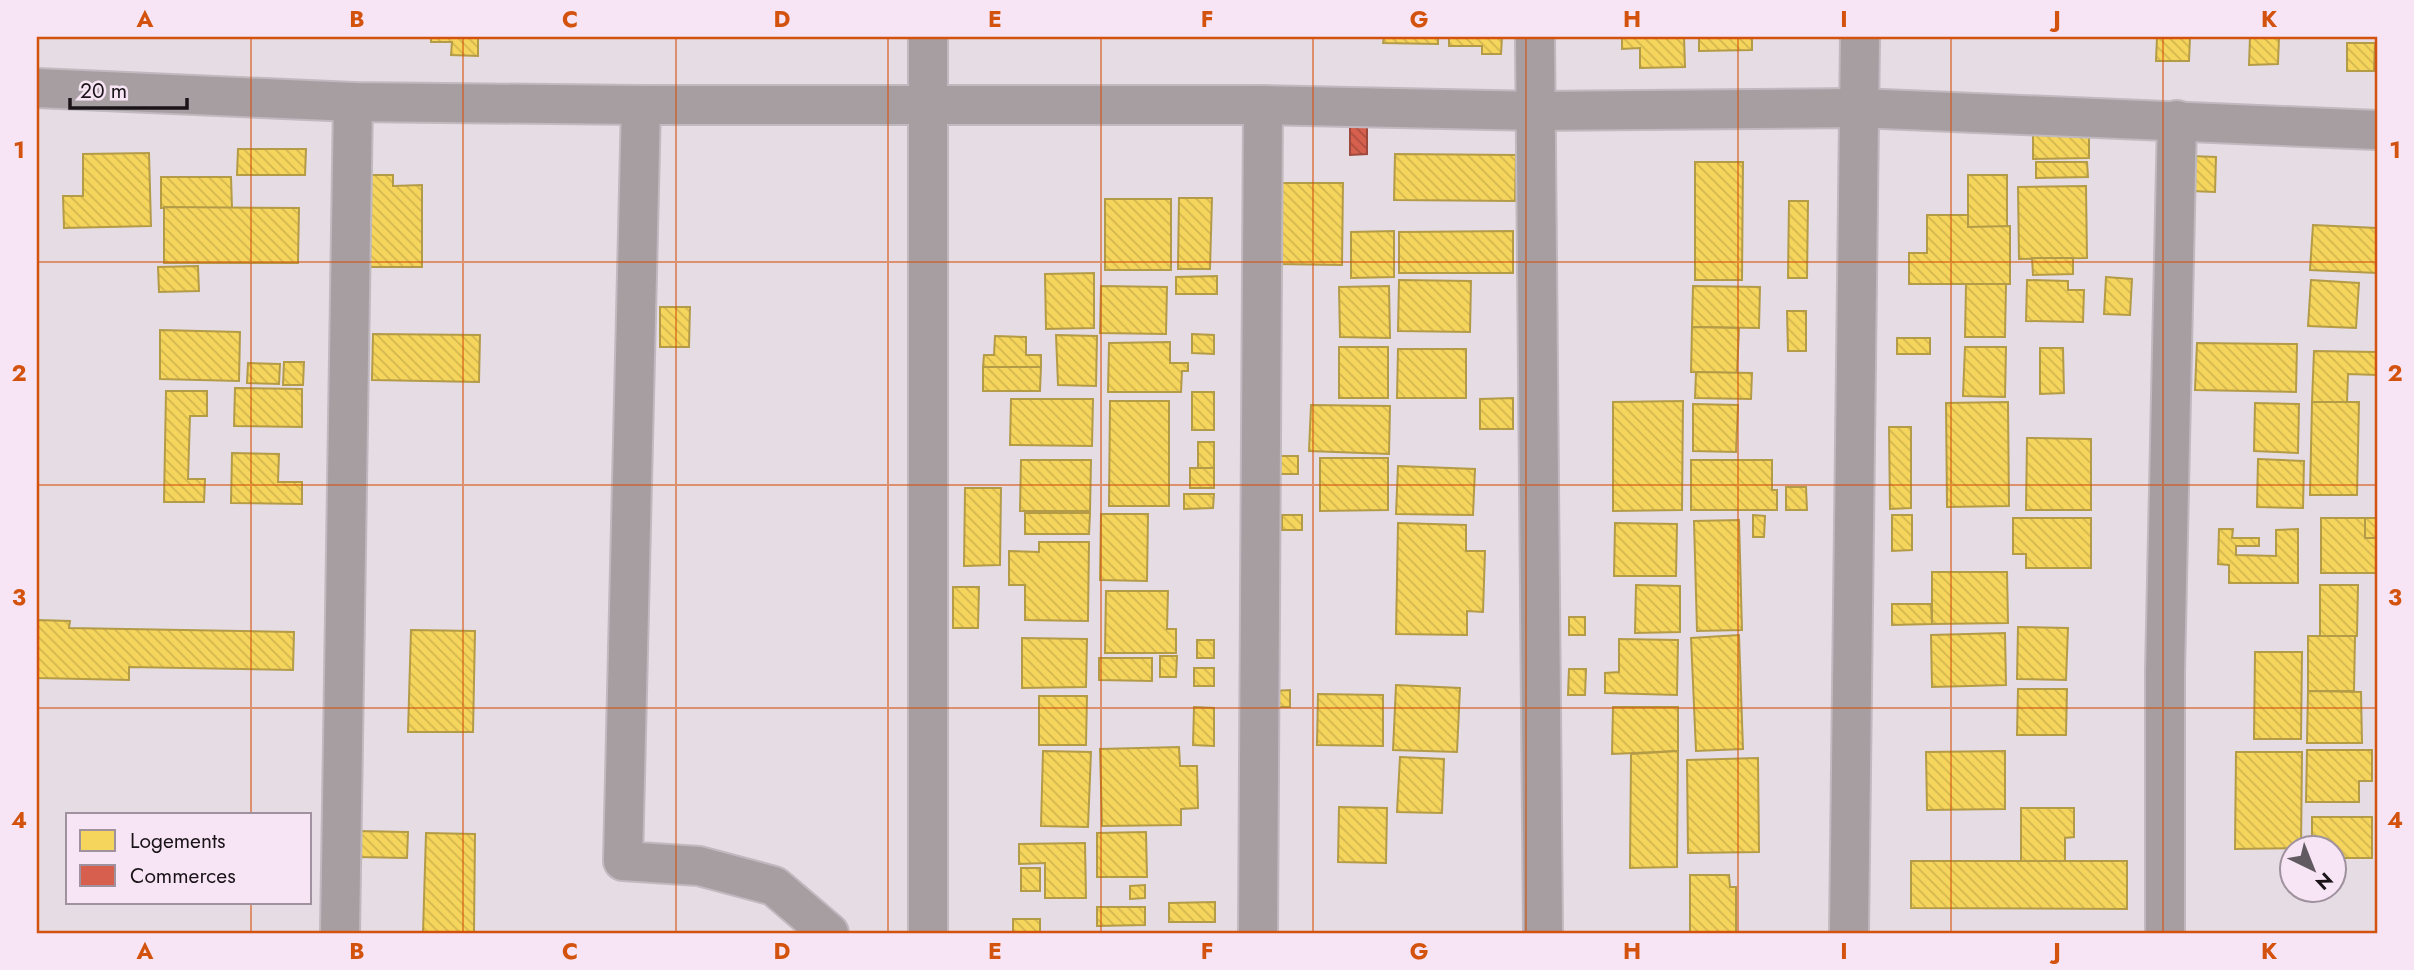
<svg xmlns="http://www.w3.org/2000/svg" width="2414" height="970" viewBox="0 0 2414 970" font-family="Jost,sans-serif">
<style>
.homes{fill:url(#homes-back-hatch);stroke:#b49b48;stroke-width:2}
.shops{fill:url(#shops-back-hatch);stroke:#9e493d;stroke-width:2}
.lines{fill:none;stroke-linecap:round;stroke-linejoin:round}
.street-casing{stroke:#c0b9bf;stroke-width:42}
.street{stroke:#a69ea0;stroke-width:38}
.grid{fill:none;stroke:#d3520d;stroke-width:2;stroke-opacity:0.55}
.neatline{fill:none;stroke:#d3520d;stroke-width:2.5}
.grid-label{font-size:23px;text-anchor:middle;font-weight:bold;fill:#d3520d}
</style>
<defs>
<pattern id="homes-back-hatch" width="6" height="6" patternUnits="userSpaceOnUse" patternTransform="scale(1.75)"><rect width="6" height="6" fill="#f6d55c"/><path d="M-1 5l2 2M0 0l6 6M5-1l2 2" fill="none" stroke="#d2b64f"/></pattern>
<pattern id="shops-back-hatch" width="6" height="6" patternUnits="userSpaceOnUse" patternTransform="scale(1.75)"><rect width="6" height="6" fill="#d6604d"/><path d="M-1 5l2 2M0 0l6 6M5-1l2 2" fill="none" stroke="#ad4e3f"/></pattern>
</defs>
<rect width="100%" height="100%" fill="#e6dce4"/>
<g class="homes">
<path d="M 431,37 L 478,37 L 478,56 L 451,55 L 452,42 L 431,42 Z"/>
<path d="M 1384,37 L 1438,37 L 1438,44 L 1383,43 Z"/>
<path d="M 1449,37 L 1502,37 L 1501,54 L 1482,54 L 1482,46 L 1449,46 Z"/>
<path d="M 1622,37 L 1684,37 L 1685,67 L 1640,68 L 1640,48 L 1622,49 Z"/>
<path d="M 1699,37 L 1752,37 L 1752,50 L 1699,51 Z"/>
<path d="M 2157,37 L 2190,37 L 2189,61 L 2156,61 Z"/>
<path d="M 2250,37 L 2279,37 L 2278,64 L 2249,65 Z"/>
<path d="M 2347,43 L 2375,43 L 2374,71 L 2347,71 Z"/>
<path d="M 2089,132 L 2089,158 L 2033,159 L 2033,133 Z"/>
<path d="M 238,149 L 306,149 L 305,175 L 237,175 Z"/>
<path d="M 149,153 L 151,226 L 64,228 L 63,196 L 83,196 L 83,154 Z"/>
<path d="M 1395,154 L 1516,155 L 1515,201 L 1394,200 Z"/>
<path d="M 2191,156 L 2216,157 L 2215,192 L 2191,191 Z"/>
<path d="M 1695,162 L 1743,162 L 1742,280 L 1695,280 Z"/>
<path d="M 2036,162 L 2087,162 L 2088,177 L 2036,178 Z"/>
<path d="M 368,175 L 393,175 L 393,186 L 422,185 L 422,267 L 368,267 Z"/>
<rect x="1968" y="175" width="39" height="52"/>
<path d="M 161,177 L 231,177 L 232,208 L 161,208 Z"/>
<path d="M 1278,183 L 1343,183 L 1342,265 L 1277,264 Z"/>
<path d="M 2086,186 L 2087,258 L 2019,259 L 2018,187 Z"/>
<path d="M 1179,198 L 1212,198 L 1210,269 L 1178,269 Z"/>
<rect x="1105" y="199" width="66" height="71"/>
<path d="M 1789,201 L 1808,201 L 1807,278 L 1788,278 Z"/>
<path d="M 164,207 L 299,208 L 298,263 L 164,263 Z"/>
<path d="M 1927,215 L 1968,215 L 1968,227 L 2010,226 L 2010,284 L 1909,284 L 1909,253 L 1927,253 Z"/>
<path d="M 2313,225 L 2377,228 L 2377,273 L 2310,270 Z"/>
<path d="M 1394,231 L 1394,277 L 1351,278 L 1351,232 Z"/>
<path d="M 1513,231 L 1513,273 L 1399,273 L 1399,232 Z"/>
<path d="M 2032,258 L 2073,258 L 2073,274 L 2033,275 Z"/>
<path d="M 198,266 L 199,291 L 159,292 L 158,267 Z"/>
<path d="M 1094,273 L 1094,328 L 1046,329 L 1045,274 Z"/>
<path d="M 1217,276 L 1217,294 L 1176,294 L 1176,277 Z"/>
<path d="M 2106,277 L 2132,279 L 2130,315 L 2104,314 Z"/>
<path d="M 1399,280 L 1471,281 L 1470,332 L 1398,331 Z"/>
<path d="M 2027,280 L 2068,281 L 2068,290 L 2084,290 L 2083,322 L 2026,321 Z"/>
<path d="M 2311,280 L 2359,283 L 2356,328 L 2308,326 Z"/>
<path d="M 1966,284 L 2006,284 L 2005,337 L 1965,337 Z"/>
<path d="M 1101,286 L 1167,287 L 1166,334 L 1100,333 Z"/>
<path d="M 1389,286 L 1390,338 L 1340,337 L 1339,287 Z"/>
<path d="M 1693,286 L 1760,287 L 1759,328 L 1692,327 Z"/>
<path d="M 660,307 L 690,307 L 689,347 L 660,347 Z"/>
<path d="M 1787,311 L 1806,311 L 1806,351 L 1788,351 Z"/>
<path d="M 1692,327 L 1739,328 L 1737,373 L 1691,372 Z"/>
<path d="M 160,330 L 240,332 L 239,381 L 160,379 Z"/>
<path d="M 373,334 L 480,335 L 479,382 L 372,380 Z"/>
<path d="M 1192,334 L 1214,335 L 1214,354 L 1192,353 Z"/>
<path d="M 1056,335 L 1097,336 L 1096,386 L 1058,385 Z"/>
<path d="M 995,336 L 1026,337 L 1026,355 L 1041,355 L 1041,367 L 983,367 L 984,355 L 994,355 Z"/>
<rect x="1897" y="338" width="33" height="16"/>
<path d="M 1170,342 L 1170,363 L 1188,363 L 1188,371 L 1182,371 L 1181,392 L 1108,392 L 1109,343 Z"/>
<path d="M 2197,343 L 2297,344 L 2296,392 L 2195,390 Z"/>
<rect x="1339" y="347" width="49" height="51"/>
<path d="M 1965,347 L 2006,347 L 2005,397 L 1963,396 Z"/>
<path d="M 2040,348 L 2063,348 L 2064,393 L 2040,394 Z"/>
<path d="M 1398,349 L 1466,349 L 1466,398 L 1397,398 Z"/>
<path d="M 2314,351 L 2377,352 L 2377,375 L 2348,374 L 2347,402 L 2312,402 Z"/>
<path d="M 284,362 L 304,362 L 303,385 L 283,385 Z"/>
<path d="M 248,363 L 280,364 L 279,384 L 247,383 Z"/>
<path d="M 983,367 L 1041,367 L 1040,391 L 983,391 Z"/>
<path d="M 1696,372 L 1752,373 L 1751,399 L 1695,398 Z"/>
<path d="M 235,388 L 302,389 L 302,427 L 234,426 Z"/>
<path d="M 166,391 L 207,391 L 207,416 L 190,416 L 188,479 L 205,479 L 204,502 L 164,502 Z"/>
<rect x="1192" y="392" width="22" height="38"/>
<path d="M 1513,398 L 1513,429 L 1480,429 L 1480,399 Z"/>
<path d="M 1011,399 L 1093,399 L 1092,446 L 1010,445 Z"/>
<path d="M 1110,401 L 1169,401 L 1169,506 L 1109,506 Z"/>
<path d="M 1683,401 L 1682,510 L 1613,511 L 1613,402 Z"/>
<path d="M 2008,402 L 2009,506 L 1947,507 L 1946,403 Z"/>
<path d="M 2312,402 L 2359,402 L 2357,495 L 2310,495 Z"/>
<path d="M 2255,403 L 2299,404 L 2298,453 L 2254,451 Z"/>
<path d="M 1693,404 L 1738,405 L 1736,452 L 1693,451 Z"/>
<path d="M 1311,405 L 1390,406 L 1389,454 L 1309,451 Z"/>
<path d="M 1889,427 L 1911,427 L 1911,508 L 1890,509 Z"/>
<path d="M 2027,438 L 2091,439 L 2091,510 L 2026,510 Z"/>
<rect x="1198" y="442" width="16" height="26"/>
<path d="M 232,453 L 279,454 L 278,482 L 302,482 L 302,504 L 231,503 Z"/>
<rect x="1277" y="456" width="21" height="18"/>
<path d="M 1320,458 L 1388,458 L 1388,510 L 1320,511 Z"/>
<path d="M 2258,459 L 2304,461 L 2303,508 L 2257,507 Z"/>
<path d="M 1021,460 L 1091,460 L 1090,511 L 1020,511 Z"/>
<path d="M 1691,460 L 1772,460 L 1772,490 L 1777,490 L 1777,510 L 1691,510 Z"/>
<path d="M 1398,466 L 1475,469 L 1473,515 L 1396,514 Z"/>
<rect x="1190" y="468" width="24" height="20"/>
<path d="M 1786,487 L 1806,487 L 1807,510 L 1786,510 Z"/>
<path d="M 965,488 L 1001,488 L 1000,565 L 964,566 Z"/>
<path d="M 1184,494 L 1214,494 L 1213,508 L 1184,509 Z"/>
<path d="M 1025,513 L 1090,513 L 1089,534 L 1025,534 Z"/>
<path d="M 1101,514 L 1148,514 L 1147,581 L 1100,580 Z"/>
<rect x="1282" y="515" width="20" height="15"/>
<path d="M 1753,515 L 1765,516 L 1764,537 L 1753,537 Z"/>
<path d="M 1892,515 L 1912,515 L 1912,550 L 1892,551 Z"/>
<path d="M 2013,518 L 2091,518 L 2091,568 L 2026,568 L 2026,554 L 2013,554 Z"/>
<path d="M 2321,518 L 2365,518 L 2365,538 L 2377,538 L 2377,573 L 2321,573 Z"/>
<rect x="2365" y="518" width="12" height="20"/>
<path d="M 1739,520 L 1742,630 L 1697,631 L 1694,521 Z"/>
<path d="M 1398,523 L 1466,525 L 1466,551 L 1485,551 L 1483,612 L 1467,611 L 1467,635 L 1396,634 Z"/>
<path d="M 1615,523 L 1677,524 L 1676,576 L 1614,576 Z"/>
<path d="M 2219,529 L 2233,529 L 2232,538 L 2259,538 L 2259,546 L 2236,546 L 2236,555 L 2276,556 L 2276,530 L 2298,529 L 2298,583 L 2229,583 L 2229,565 L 2218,564 Z"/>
<path d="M 1039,542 L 1089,542 L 1088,621 L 1025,620 L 1025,585 L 1009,585 L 1009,551 L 1039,552 Z"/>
<path d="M 1932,572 L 2007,572 L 2008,623 L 1932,624 Z"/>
<path d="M 1636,585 L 1680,586 L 1680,632 L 1635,633 Z"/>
<path d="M 2320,585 L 2358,585 L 2357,636 L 2320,636 Z"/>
<path d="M 953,587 L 979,587 L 978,628 L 953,628 Z"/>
<path d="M 1106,591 L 1168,591 L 1167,629 L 1176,629 L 1176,653 L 1105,653 Z"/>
<path d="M 1892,604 L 1931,604 L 1932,624 L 1892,625 Z"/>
<rect x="1569" y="617" width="16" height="18"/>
<path d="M 37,620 L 70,621 L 69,628 L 294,632 L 293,670 L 129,667 L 129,680 L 37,678 Z"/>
<path d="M 2018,627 L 2068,628 L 2066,680 L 2017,679 Z"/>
<path d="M 411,630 L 475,631 L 473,732 L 408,732 Z"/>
<path d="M 2005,633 L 2006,685 L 1932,687 L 1931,635 Z"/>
<path d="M 1739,635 L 1743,749 L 1696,751 L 1691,638 Z"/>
<path d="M 2308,636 L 2355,636 L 2354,691 L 2308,691 Z"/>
<path d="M 1022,638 L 1087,639 L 1086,687 L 1022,688 Z"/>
<path d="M 1619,639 L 1678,640 L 1677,695 L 1605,693 L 1605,673 L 1619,672 Z"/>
<rect x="1197" y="640" width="17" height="18"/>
<path d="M 2255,652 L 2302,652 L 2301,739 L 2254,739 Z"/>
<path d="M 1160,656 L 1177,656 L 1176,677 L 1160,677 Z"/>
<path d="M 1099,658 L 1152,658 L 1152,681 L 1099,680 Z"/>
<rect x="1194" y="668" width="20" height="18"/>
<path d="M 1569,669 L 1586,669 L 1585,695 L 1568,695 Z"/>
<path d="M 1396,685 L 1460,688 L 1457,752 L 1393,750 Z"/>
<path d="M 2018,689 L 2067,689 L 2066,735 L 2017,735 Z"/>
<path d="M 1290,690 L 1290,707 L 1273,707 L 1273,691 Z"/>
<path d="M 2308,691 L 2361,692 L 2362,743 L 2307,743 Z"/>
<path d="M 1318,694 L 1383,695 L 1383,746 L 1317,745 Z"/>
<path d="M 1039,696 L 1087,696 L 1086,745 L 1039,745 Z"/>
<path d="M 1194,707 L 1214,708 L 1214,746 L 1193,745 Z"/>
<path d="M 1613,707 L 1678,707 L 1678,751 L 1612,754 Z"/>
<path d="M 1179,747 L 1180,766 L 1197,766 L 1198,808 L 1181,809 L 1181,825 L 1102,826 L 1100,749 Z"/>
<path d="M 2307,750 L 2372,750 L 2372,781 L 2359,781 L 2359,802 L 2306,802 Z"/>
<path d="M 1043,751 L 1091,752 L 1088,827 L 1041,826 Z"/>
<path d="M 1678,751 L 1677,867 L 1630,868 L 1631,754 Z"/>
<path d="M 2005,751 L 2005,809 L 1927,810 L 1926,752 Z"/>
<path d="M 2236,752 L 2302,752 L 2301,848 L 2235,849 Z"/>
<path d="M 1400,757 L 1444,759 L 1442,813 L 1397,812 Z"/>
<path d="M 1758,758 L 1759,852 L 1688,853 L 1687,760 Z"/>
<path d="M 1339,807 L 1387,808 L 1386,863 L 1338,862 Z"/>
<path d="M 2021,808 L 2074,808 L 2074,837 L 2065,838 L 2065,861 L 2021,861 Z"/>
<path d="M 2312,817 L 2372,817 L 2372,858 L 2334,858 L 2334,848 L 2312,848 Z"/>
<path d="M 358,831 L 408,832 L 407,858 L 357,857 Z"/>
<path d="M 1146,832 L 1147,877 L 1097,877 L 1097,833 Z"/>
<path d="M 426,833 L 475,834 L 474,933 L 423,933 Z"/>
<path d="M 1085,843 L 1086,898 L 1045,898 L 1045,863 L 1019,864 L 1019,844 Z"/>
<path d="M 1911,861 L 2127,861 L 2127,909 L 1911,908 Z"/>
<rect x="1021" y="868" width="19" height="23"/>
<path d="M 1690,875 L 1729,875 L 1730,887 L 1736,887 L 1736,933 L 1690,933 Z"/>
<path d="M 1145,885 L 1145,898 L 1130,899 L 1130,886 Z"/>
<path d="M 1215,902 L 1215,922 L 1169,922 L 1169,903 Z"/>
<path d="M 1097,907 L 1145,907 L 1145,925 L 1097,926 Z"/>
<rect x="1013" y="919" width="27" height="14"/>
<rect x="1040" y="932" width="49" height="1"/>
</g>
<path class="shops" d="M 1367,122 L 1367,154 L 1350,155 L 1350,123 Z"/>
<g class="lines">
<defs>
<g id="street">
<path d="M 1535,37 L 1543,933"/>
<path d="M 37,88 L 353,102 L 641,105 L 1263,105 L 1534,111 L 1859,108 L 2377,130"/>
<path d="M 641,105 L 623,861 L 699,866 L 774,886 L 829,933"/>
<path d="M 340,933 L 353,102"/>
<path d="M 928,933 L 928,37"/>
<path d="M 1258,933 L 1263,105"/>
<path d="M 1849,933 L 1860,37"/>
<path d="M 2165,933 L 2165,672 L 2177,120"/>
</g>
</defs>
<use href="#street" class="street-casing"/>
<use href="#street" class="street"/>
</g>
<path class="grid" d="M 251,37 L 251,814M 463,37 L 463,933M 676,37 L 676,933M 888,37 L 888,933M 1101,37 L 1101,933M 1313,37 L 1313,933M 1526,37 L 1526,933M 1738,37 L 1738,933M 1951,37 L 1951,933M 2163,37 L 2163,933M 37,262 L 2377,262M 37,485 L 2377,485M 37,708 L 2377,708M 251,902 L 251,933"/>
<rect width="2414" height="970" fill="none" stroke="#f7e5f5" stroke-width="77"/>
<rect x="66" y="813" width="245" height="91" fill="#f7e5f5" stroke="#9f919d" stroke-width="2"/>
<rect x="80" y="830" width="35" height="21" fill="#f6d55c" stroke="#9f919d" stroke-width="2"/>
<text x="130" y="848" font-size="21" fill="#1a1419">Logements</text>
<rect x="80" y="865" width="35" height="21" fill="#d6604d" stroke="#9f919d" stroke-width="2"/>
<text x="130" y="883" font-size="21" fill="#1a1419">Commerces</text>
<g transform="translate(2313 869) rotate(137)"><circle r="33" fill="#f7e5f5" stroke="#9f919d" stroke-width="2"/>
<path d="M0-5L12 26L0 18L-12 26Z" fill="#615a60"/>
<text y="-10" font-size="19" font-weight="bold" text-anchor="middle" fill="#1a1419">N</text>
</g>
<path d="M70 98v10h117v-10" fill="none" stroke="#1a1419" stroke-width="3.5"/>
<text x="80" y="98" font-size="21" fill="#1a1419" stroke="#f7e5f5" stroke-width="5" paint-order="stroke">20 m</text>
<rect x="38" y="38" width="2338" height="894" class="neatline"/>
<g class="grid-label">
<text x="145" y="27">A</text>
<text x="357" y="27">B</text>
<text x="570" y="27">C</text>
<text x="782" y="27">D</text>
<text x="995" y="27">E</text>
<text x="1207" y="27">F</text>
<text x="1419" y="27">G</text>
<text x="1632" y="27">H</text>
<text x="1844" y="27">I</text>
<text x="2057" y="27">J</text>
<text x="2269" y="27">K</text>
<text x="19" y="158">1</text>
<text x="2395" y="158">1</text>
<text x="19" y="381">2</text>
<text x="2395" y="381">2</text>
<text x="19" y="605">3</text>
<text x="2395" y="605">3</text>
<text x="19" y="828">4</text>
<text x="2395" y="828">4</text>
<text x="145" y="959">A</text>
<text x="357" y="959">B</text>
<text x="570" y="959">C</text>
<text x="782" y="959">D</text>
<text x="995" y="959">E</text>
<text x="1207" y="959">F</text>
<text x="1419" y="959">G</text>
<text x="1632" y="959">H</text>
<text x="1844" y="959">I</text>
<text x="2057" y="959">J</text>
<text x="2269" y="959">K</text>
</g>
</svg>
